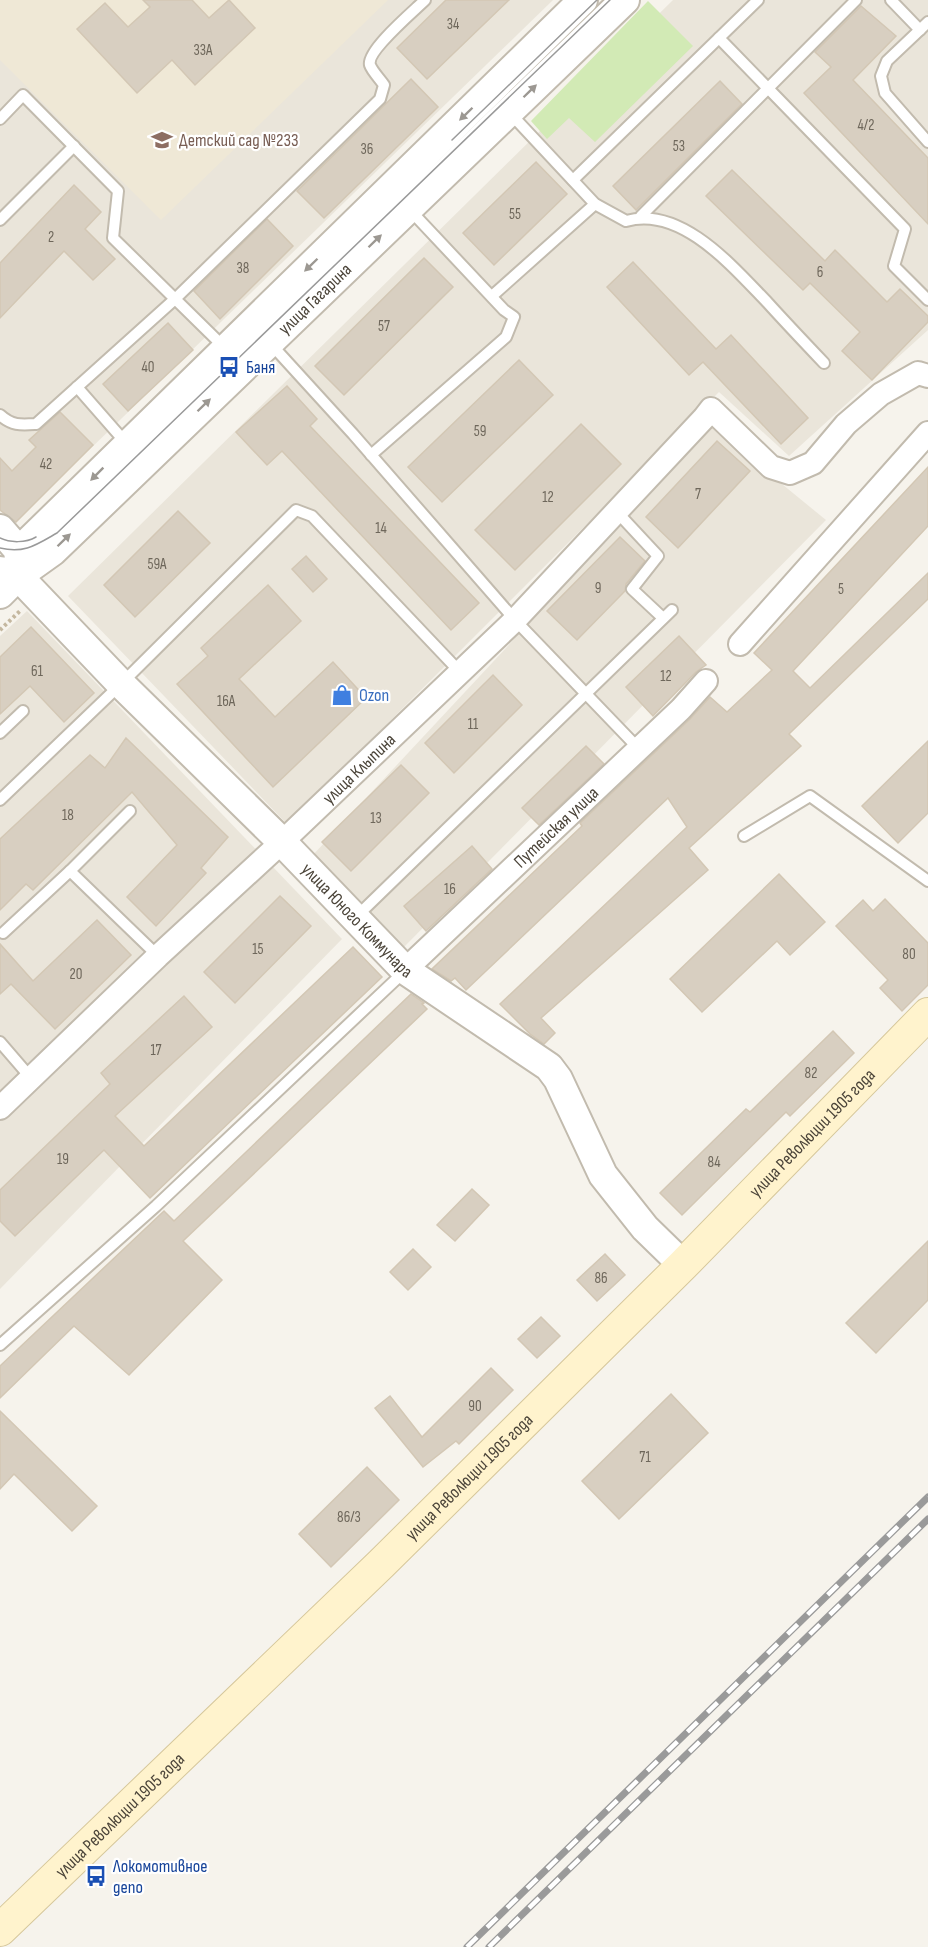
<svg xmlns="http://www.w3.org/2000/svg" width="928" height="1947" viewBox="0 0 928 1947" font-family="'Sofia Sans Condensed',sans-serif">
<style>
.residential{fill:#eae5da}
.education{fill:#efe8d6}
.green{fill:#d2eab5}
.building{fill:#d8cfc1;stroke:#d3c7b4;stroke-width:1.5}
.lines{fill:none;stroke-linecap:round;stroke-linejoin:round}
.service-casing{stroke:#c2bbae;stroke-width:14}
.minor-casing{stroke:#c2bbae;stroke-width:26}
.tertiary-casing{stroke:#c2bbae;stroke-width:32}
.secondary-casing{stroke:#d6c79b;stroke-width:34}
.path{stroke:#c4b79f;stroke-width:4;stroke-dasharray:3 3;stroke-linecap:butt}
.service{stroke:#fff;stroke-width:10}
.minor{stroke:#fff;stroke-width:22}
.tertiary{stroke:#fff;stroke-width:28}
.secondary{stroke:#fff3cd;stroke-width:32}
.tram{stroke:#9a9a9a;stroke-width:1.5}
.rail-casing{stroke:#9a9a9a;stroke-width:7}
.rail{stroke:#fff;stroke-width:4.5;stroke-dasharray:14;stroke-linecap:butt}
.oneway{fill:#9c9892}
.labels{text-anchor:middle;stroke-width:4.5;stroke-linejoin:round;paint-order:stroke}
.number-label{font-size:15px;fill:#6e675b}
.education-label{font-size:18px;fill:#785e54;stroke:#fff;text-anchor:start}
.street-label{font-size:18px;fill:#4b4439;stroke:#fff}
.transit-label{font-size:18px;fill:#164399;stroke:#fff;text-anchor:start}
.shop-label{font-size:18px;fill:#366cbe;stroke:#fff;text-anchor:start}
</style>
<rect width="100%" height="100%" fill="#f6f3ec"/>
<g class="residential">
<path d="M 0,0 L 553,0 L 18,519 L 0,500 Z"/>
<path d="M 673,0 L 928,0 L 928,330 L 789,456 L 719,392 L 287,824 L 68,596 Z"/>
<path d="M 712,427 L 826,520 L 404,947 L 312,856 Z"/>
<path d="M 27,611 L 342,939 L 0,1289 L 0,636 Z"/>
</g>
<path class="education" d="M 0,0 L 388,0 L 161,220 L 0,60 Z"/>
<path class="green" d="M 648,1 L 693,46 L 595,142 L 569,118 L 547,139 L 531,121 Z"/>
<g class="building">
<path d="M 143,0 L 192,0 L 209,18 L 229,0 L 255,28 L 195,85 L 172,60 L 137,93 L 77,29 L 105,3 L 128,27 L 150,7 Z"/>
<path d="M 446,0 L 509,0 L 427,79 L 397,48 Z"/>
<path d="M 861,6 L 896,36 L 853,80 L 928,158 L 928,224 L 804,93 L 831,67 L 815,52 Z"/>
<path d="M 411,79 L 438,107 L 324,218 L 297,191 Z"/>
<path d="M 720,81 L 742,104 L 636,210 L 613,186 Z"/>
<path d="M 536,162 L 567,194 L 494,265 L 463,233 Z"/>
<path d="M 732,170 L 825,261 L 835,250 L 887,302 L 900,289 L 928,316 L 928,322 L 872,380 L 842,351 L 860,332 L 810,283 L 803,290 L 706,196 Z"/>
<path d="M 74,185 L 101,212 L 85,229 L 115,259 L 93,280 L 64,251 L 0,318 L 0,263 Z"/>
<path d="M 267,219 L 293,246 L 220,319 L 194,291 Z"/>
<path d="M 424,258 L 453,287 L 344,395 L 315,366 Z"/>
<path d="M 633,262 L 716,349 L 731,335 L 808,418 L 781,444 L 703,362 L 689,375 L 607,287 Z"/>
<path d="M 168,323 L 193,350 L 128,411 L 103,384 Z"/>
<path d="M 519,360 L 553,395 L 442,502 L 408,467 Z"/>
<path d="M 287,386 L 317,419 L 310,426 L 479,603 L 451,630 L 282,451 L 267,465 L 236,432 Z"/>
<path d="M 60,412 L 93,445 L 16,522 L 0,510 L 0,458 L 12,471 L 36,447 L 29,440 Z"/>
<path d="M 581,424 L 621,464 L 515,570 L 475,530 Z"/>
<path d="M 717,441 L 750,471 L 678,548 L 646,517 Z"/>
<path d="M 928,467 L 928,526 L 793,671 L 810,688 L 928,573 L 928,599 L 789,734 L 801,746 L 689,848 L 708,870 L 541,1018 L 555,1033 L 544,1044 L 530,1034 L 500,1004 L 687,827 L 668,798 L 466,990 L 455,978 L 451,981 L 432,969 L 582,826 L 580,823 L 690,719 L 710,697 L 727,712 L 772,670 L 754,653 Z"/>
<path d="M 178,511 L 210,543 L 135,617 L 104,585 Z"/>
<path d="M 620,537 L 645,561 L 626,584 L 625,591 L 577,640 L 547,611 Z"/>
<path d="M 306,556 L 327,579 L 313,592 L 292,569 Z"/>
<path d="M 268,585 L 301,621 L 239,679 L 275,717 L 333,662 L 366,698 L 273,787 L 177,684 L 208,656 L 201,648 Z"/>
<path d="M 31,627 L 94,693 L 64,722 L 30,686 L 0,714 L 0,657 Z"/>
<path d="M 679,636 L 706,665 L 696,672 L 653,716 L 626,687 Z"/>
<path d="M 493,675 L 522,705 L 454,773 L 425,743 Z"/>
<path d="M 126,738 L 228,837 L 201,868 L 206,873 L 156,926 L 127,897 L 177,845 L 132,792 L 33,890 L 26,884 L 0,910 L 0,839 L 90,755 L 105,768 Z"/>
<path d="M 928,741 L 928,813 L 898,843 L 862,806 Z"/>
<path d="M 586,746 L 604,764 L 539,825 L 522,808 Z"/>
<path d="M 401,765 L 429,793 L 351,871 L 322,842 Z"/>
<path d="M 472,846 L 492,869 L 426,931 L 404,906 Z"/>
<path d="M 779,874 L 825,922 L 790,955 L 777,941 L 702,1012 L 670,979 Z"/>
<path d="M 280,896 L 311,926 L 235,1003 L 204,972 Z"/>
<path d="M 885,899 L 928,943 L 928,985 L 902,1011 L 880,988 L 888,980 L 836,926 L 863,900 L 873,911 Z"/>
<path d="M 97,920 L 131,955 L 55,1029 L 11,984 L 0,994 L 0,944 L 33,981 Z"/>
<path d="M 353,947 L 382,977 L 150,1198 L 104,1150 L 15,1236 L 0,1221 L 0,1190 L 110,1084 L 101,1073 L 184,996 L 212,1027 L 115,1116 L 144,1146 Z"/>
<path d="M 411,994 L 424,1003 L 422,1004 L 427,1009 L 183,1241 L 222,1280 L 129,1375 L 74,1326 L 0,1398 L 0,1366 L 164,1211 L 174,1221 Z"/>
<path d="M 833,1031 L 854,1053 L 790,1116 L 786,1112 L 682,1215 L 660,1193 L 746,1109 L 750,1112 Z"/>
<path d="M 472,1189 L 489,1205 L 455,1241 L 437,1225 Z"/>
<path d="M 928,1241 L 928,1300 L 876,1353 L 846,1323 Z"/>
<path d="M 413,1249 L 431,1267 L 408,1290 L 390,1272 Z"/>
<path d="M 605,1254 L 625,1275 L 597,1301 L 577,1280 Z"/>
<path d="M 541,1317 L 560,1336 L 537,1358 L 518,1339 Z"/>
<path d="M 491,1368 L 513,1390 L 459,1444 L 456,1441 L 423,1467 L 375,1408 L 390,1396 L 422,1437 Z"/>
<path d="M 671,1394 L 708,1433 L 619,1519 L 582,1481 Z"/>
<path d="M 0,1411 L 97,1506 L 72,1531 L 14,1474 L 0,1489 Z"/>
<path d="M 367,1467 L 399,1500 L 331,1567 L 299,1534 Z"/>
</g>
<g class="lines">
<defs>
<g id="service">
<path d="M 891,0 L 920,30"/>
<path d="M 928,22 L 887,61 L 881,76 L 885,93 L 928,142"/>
<path d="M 719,38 L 905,229 L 894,266 L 928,300"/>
<path d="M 509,112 L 595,204 L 626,221 C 681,205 733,267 767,302 C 786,323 805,343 824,363"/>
<path d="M 0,119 L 23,95 L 118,191 L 113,238 L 225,348"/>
<path d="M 573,180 L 758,0"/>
<path d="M 641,216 L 856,0"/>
<path d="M 0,220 L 74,146"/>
<path d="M 492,296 L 595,204"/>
<path d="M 270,343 L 353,434 L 515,620 L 639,749"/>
<path d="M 77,387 L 126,443"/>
<path d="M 0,415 C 12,426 21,425 36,424 L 175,299 L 380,99 L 384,85 C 380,79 372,71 370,65 C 366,51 415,10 425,0"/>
<path d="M 371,455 L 506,337 L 514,317 L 504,310 L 410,210"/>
<path d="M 617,512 L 658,556 L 632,589 L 663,618"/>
<path d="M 0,733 L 23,711"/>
<path d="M 0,800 L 121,684 L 296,510 L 312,516 L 460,672"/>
<path d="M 130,811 L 70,871 L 158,956"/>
<path d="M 744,836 L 810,796 L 928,881"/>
<path d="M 356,917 L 672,610"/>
<path d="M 3,933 L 70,871"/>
<path d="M 0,1042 L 31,1078"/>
<path d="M 0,1345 L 156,1206 L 405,971"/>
</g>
<g id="minor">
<path d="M 740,644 L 928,433"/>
<path id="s1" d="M 405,970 L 681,709 L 706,681"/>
<path id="s2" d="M 0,1108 L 158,956 L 282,842 L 515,620 L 704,418 L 711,409 L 771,467 L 790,473 L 813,463 L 846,424 L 881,394 L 918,373 L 928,376"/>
</g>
<g id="tertiary">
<path d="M 0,529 L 19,551 L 18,568"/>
<path d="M 19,551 L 583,0"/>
<path id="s3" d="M 0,571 L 18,576 L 121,684 L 282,842 L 405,970 L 549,1067 L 558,1079 L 603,1175 L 645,1228 L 683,1265"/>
<path id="s4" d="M 0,594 L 18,576 L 53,551 L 625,0"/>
</g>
<g id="secondary">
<path id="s5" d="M 0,1930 L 381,1564 L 683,1265 L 928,1014"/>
</g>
</defs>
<use href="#service" class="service-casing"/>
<use href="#minor" class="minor-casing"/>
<use href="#tertiary" class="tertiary-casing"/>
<use href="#secondary" class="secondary-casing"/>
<path class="path" d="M 0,630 L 21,610"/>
<use href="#service" class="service"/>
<use href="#minor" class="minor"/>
<use href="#tertiary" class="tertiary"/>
<use href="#secondary" class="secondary"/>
<g class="tram">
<path d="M 452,140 L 597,0"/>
<path d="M 0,538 C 10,543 26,543 36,537"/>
<path d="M 0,548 C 24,554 36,545 57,533 L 610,0"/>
</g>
<defs>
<g id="rail">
<path d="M 467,1947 L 928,1497"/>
<path d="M 489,1947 L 928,1519"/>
</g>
</defs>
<use href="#rail" class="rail-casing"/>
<use href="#rail" class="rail"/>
</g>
<defs><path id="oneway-solid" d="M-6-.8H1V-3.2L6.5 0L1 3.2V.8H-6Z" transform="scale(1.5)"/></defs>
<g class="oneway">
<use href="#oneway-solid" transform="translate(530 91) rotate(-44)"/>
<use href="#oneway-solid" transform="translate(466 114) rotate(136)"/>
<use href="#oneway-solid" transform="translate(375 241) rotate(-44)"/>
<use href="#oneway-solid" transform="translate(311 265) rotate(136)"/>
<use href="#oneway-solid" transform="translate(204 405) rotate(-44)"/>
<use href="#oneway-solid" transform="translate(97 474) rotate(135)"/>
<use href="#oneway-solid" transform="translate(64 540) rotate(-44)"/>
</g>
<defs>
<symbol id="school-bare" viewBox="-9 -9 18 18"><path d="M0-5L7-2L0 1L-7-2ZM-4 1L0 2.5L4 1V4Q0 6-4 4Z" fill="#8d6e63" stroke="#fff" stroke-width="2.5" paint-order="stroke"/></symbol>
<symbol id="bus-bare" viewBox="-9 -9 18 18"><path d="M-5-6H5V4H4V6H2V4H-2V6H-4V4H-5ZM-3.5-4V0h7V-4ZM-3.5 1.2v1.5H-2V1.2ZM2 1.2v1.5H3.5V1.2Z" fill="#1a4fb4" stroke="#fff" stroke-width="2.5" paint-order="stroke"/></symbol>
<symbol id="shop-bare" viewBox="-9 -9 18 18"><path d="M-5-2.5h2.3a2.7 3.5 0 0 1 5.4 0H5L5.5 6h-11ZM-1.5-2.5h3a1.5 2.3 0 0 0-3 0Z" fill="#3f7fe0" stroke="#fff" stroke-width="2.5" paint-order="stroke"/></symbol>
</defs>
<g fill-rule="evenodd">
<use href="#school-bare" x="147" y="125" width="30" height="30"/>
<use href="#bus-bare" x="214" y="352" width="30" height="30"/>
<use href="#shop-bare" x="327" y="680" width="30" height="30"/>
<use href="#bus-bare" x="81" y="1861" width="30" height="30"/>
</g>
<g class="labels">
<g class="number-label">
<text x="453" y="29">34</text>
<text x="203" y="55">33А</text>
<text x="866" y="130">4/2</text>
<text x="679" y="151">53</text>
<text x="367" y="154">36</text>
<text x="515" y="219">55</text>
<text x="51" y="242">2</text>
<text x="243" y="273">38</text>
<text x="820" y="277">6</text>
<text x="384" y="331">57</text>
<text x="148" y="372">40</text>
<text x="480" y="436">59</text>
<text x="46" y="469">42</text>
<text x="698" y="499">7</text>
<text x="548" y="502">12</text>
<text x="381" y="533">14</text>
<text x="157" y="569">59А</text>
<text x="598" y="593">9</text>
<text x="841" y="594">5</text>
<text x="37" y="676">61</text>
<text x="666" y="681">12</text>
<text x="226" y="706">16А</text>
<text x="473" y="729">11</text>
<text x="68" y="820">18</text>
<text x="376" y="823">13</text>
<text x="450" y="894">16</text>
<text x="258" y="954">15</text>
<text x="909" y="959">80</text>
<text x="76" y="979">20</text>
<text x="156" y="1055">17</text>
<text x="811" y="1078">82</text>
<text x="63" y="1164">19</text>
<text x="714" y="1167">84</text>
<text x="601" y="1283">86</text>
<text x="475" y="1411">90</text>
<text x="645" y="1462">71</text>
<text x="349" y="1522">86/3</text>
</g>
<g class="education-label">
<text x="179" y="146">Детский сад №233</text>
</g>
<g class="street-label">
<text dy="6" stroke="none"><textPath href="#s4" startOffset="432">улица Гагарина</textPath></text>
<text dy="6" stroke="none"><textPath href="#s2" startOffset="494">улица Клыпина</textPath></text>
<text dy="6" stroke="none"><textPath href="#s1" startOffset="208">Путейская улица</textPath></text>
<text dy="6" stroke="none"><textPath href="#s3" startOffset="502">улица Юного Коммунара</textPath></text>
<text dy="6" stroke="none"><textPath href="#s5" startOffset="1138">улица Революции 1905 года</textPath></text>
<text dy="6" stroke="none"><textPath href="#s5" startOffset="652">улица Революции 1905 года</textPath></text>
<text dy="6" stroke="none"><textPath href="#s5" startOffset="166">улица Революции 1905 года</textPath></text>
</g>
<g class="transit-label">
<text x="246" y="373">Баня</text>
<text x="113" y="1872">Локомотивное<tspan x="113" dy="21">депо</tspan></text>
</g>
<g class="shop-label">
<text x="359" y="701">Ozon</text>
</g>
</g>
</svg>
